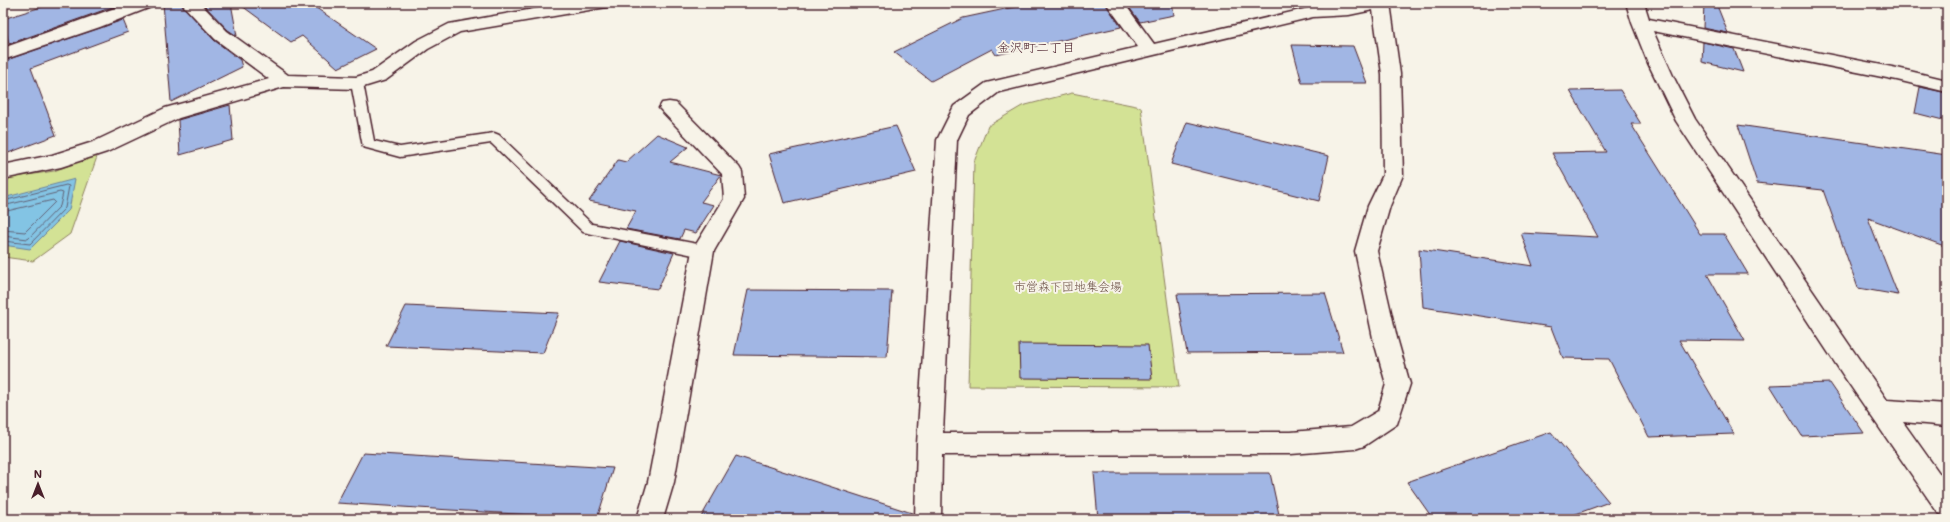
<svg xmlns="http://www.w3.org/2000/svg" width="1950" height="522" viewBox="0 0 1950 522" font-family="Mali,'Klee One',sans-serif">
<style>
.green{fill:#d3e295;stroke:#8e8060}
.water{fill:#83c4e4;stroke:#6c829a}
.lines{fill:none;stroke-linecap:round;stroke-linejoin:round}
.shore{stroke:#616175;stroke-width:1}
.building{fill:#a1b6e4;stroke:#4a1f2b}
.service-casing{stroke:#4a1f2b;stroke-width:3}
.minor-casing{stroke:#4a1f2b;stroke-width:3}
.service{fill:#f7f3e8;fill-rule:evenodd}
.minor{fill:#f7f3e8;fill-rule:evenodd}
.labels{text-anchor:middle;stroke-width:4;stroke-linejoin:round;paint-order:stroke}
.park-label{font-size:12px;fill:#6c5046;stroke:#f7f3e8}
.neighbourhood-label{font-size:13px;fill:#4a1f2b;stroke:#f7f3e8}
</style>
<rect width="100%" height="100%" fill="#f7f3e8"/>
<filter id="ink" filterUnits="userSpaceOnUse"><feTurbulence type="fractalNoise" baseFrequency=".025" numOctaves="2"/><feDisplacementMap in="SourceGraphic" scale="8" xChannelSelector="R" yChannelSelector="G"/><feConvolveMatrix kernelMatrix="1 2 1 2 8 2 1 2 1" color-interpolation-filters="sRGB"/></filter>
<g filter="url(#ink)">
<g class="green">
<path d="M 1072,93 L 1141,107 L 1179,387 L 968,386 L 974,162 L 988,126 L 1022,106 Z"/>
<path d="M 98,154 L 70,234 L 33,261 L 3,257 L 3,179 L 54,171 Z"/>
</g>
<path class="water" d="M 75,179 L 69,210 L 30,249 L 3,245 L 3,198 Z"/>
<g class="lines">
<g class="shore">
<path d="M 3,201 L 66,185 L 69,186 L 65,208 L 30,244 L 3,241"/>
<path d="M 3,206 L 60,192 L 63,193 L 60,206 L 28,239 L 3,236"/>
<path d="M 3,212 L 53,200 L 55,202 L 25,232 L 3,230"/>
</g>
</g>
<g class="building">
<path d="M 54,3 L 117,3 L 118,5 L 9,44 L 3,19 Z"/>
<path d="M 163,3 L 180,3 L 214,40 L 240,60 L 242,67 L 171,102 Z"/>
<path d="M 202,3 L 231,3 L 237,36 L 228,30 Z"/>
<path d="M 238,3 L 309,3 L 376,49 L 338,68 L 302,36 L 291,42 Z"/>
<path d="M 1033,3 L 1105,3 L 1121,27 L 996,55 L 992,49 L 931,81 L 894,52 L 963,18 Z"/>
<path d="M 1126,3 L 1172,3 L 1174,15 L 1140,22 Z"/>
<path d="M 1704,3 L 1716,3 L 1728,33 L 1703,28 Z"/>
<path d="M 123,20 L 128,32 L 31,68 L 56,135 L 3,155 L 3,61 Z"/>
<path d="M 1703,42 L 1734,49 L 1743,72 L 1702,62 Z"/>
<path d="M 1292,45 L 1353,46 L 1367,83 L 1302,83 Z"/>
<path d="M 1920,87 L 1947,93 L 1947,121 L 1915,113 Z"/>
<path d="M 1620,90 L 1641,124 L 1631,124 L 1700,234 L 1724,234 L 1748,274 L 1707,274 L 1745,341 L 1679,340 L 1734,434 L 1649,437 L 1609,359 L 1563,358 L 1551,327 L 1423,307 L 1419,249 L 1533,266 L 1521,233 L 1598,237 L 1552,153 L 1606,152 L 1570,91 Z"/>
<path d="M 230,105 L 233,140 L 180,155 L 178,120 Z"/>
<path d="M 1187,122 L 1329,156 L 1319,201 L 1171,164 Z"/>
<path d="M 1738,125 L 1947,155 L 1947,247 L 1868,218 L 1898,295 L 1858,288 L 1823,190 L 1757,183 Z"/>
<path d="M 896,126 L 916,172 L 784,203 L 769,154 Z"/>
<path d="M 657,134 L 688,147 L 670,162 L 721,175 L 701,202 L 714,205 L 696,233 L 684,230 L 680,239 L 626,229 L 636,211 L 589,201 L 618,160 L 626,162 Z"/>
<path d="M 620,241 L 674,253 L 658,289 L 599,282 Z"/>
<path d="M 748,290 L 892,291 L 887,357 L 734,355 Z"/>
<path d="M 1325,293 L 1343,352 L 1187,353 L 1177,294 Z"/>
<path d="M 406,306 L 559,313 L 543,353 L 386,346 Z"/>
<path d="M 1019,344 L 1148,345 L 1152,379 L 1020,378 Z"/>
<path d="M 1830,383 L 1864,433 L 1802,436 L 1770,385 Z"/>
<path d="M 1551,432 L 1609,502 L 1562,519 L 1433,519 L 1407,482 Z"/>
<path d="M 363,453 L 613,468 L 597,519 L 337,503 Z"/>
<path d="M 736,456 L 912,513 L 911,519 L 700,519 Z"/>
<path d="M 1094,473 L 1270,473 L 1280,519 L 1098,519 Z"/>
</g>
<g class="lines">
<defs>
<path id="service" d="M 357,79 L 362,80 L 363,83 L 374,141 L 400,147 L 494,133 L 499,135 L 592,224 L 703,245 L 708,247 L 710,251 L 708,255 L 703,257 L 583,232 L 491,143 L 400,157 L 363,147 L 351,83 L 352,80 Z"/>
<g id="minor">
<path d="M 129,3 L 154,3 L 151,7 L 100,27 L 3,60 L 3,48 Z"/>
<path d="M 181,3 L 200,3 L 227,31 L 288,75 L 356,77 L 372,72 L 416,41 L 449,24 L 567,3 L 610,3 L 607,7 L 601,8 L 460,32 L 428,49 L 386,80 L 357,89 L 284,87 L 179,118 L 107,152 L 61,167 L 3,179 L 3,165 L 52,155 L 93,142 L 165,108 L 269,79 L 215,39 Z"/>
<path d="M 1106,3 L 1124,3 L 1154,44 L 1313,7 L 1357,3 L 1390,3 L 1400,74 L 1403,175 L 1390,206 L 1377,251 L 1397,338 L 1410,384 L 1397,424 L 1364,446 L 1355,449 L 1291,454 L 942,455 L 941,519 L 915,519 L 917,444 L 937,140 L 954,106 L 986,83 L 1138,47 ZM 1373,10 L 1382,74 L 1383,175 L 1368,206 L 1355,251 L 1373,338 L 1386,384 L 1378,411 L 1351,427 L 1291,432 L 943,433 L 957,140 L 969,115 L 999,92 L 1313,17 L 1349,15 Z"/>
<path d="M 1626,3 L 1644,3 L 1649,19 L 1897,68 L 1947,80 L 1947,92 L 1897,80 L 1653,31 L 1674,78 L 1695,119 L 1887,400 L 1947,404 L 1947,426 L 1903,422 L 1947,484 L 1947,517 L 1938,513 L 1843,375 L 1676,121 L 1648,63 L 1632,23 Z"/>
<path d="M 669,102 L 676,103 L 739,167 L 742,172 L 744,199 L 714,251 L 674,482 L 663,519 L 637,519 L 648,482 L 692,251 L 724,199 L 722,174 L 659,108 L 662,103 Z"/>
</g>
</defs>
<use href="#service" class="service-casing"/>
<use href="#minor" class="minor-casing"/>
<use href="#service" class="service"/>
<use href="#minor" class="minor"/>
</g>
</g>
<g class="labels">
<g class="park-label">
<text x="1068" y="291">市営森下団地集会場</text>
</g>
<g class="neighbourhood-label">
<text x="1036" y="52">金沢町二丁目</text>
</g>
</g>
<rect width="1950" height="522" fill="none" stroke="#f7f3e8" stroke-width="16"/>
<rect x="8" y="8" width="1934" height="506" fill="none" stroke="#4a1f2b" stroke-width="1.5" filter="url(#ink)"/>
<g transform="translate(38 484)" stroke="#f7f3e8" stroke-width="3" paint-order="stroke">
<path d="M0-3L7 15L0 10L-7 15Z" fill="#4a1f2b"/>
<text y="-6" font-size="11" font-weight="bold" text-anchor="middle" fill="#4a1f2b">N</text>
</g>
</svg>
